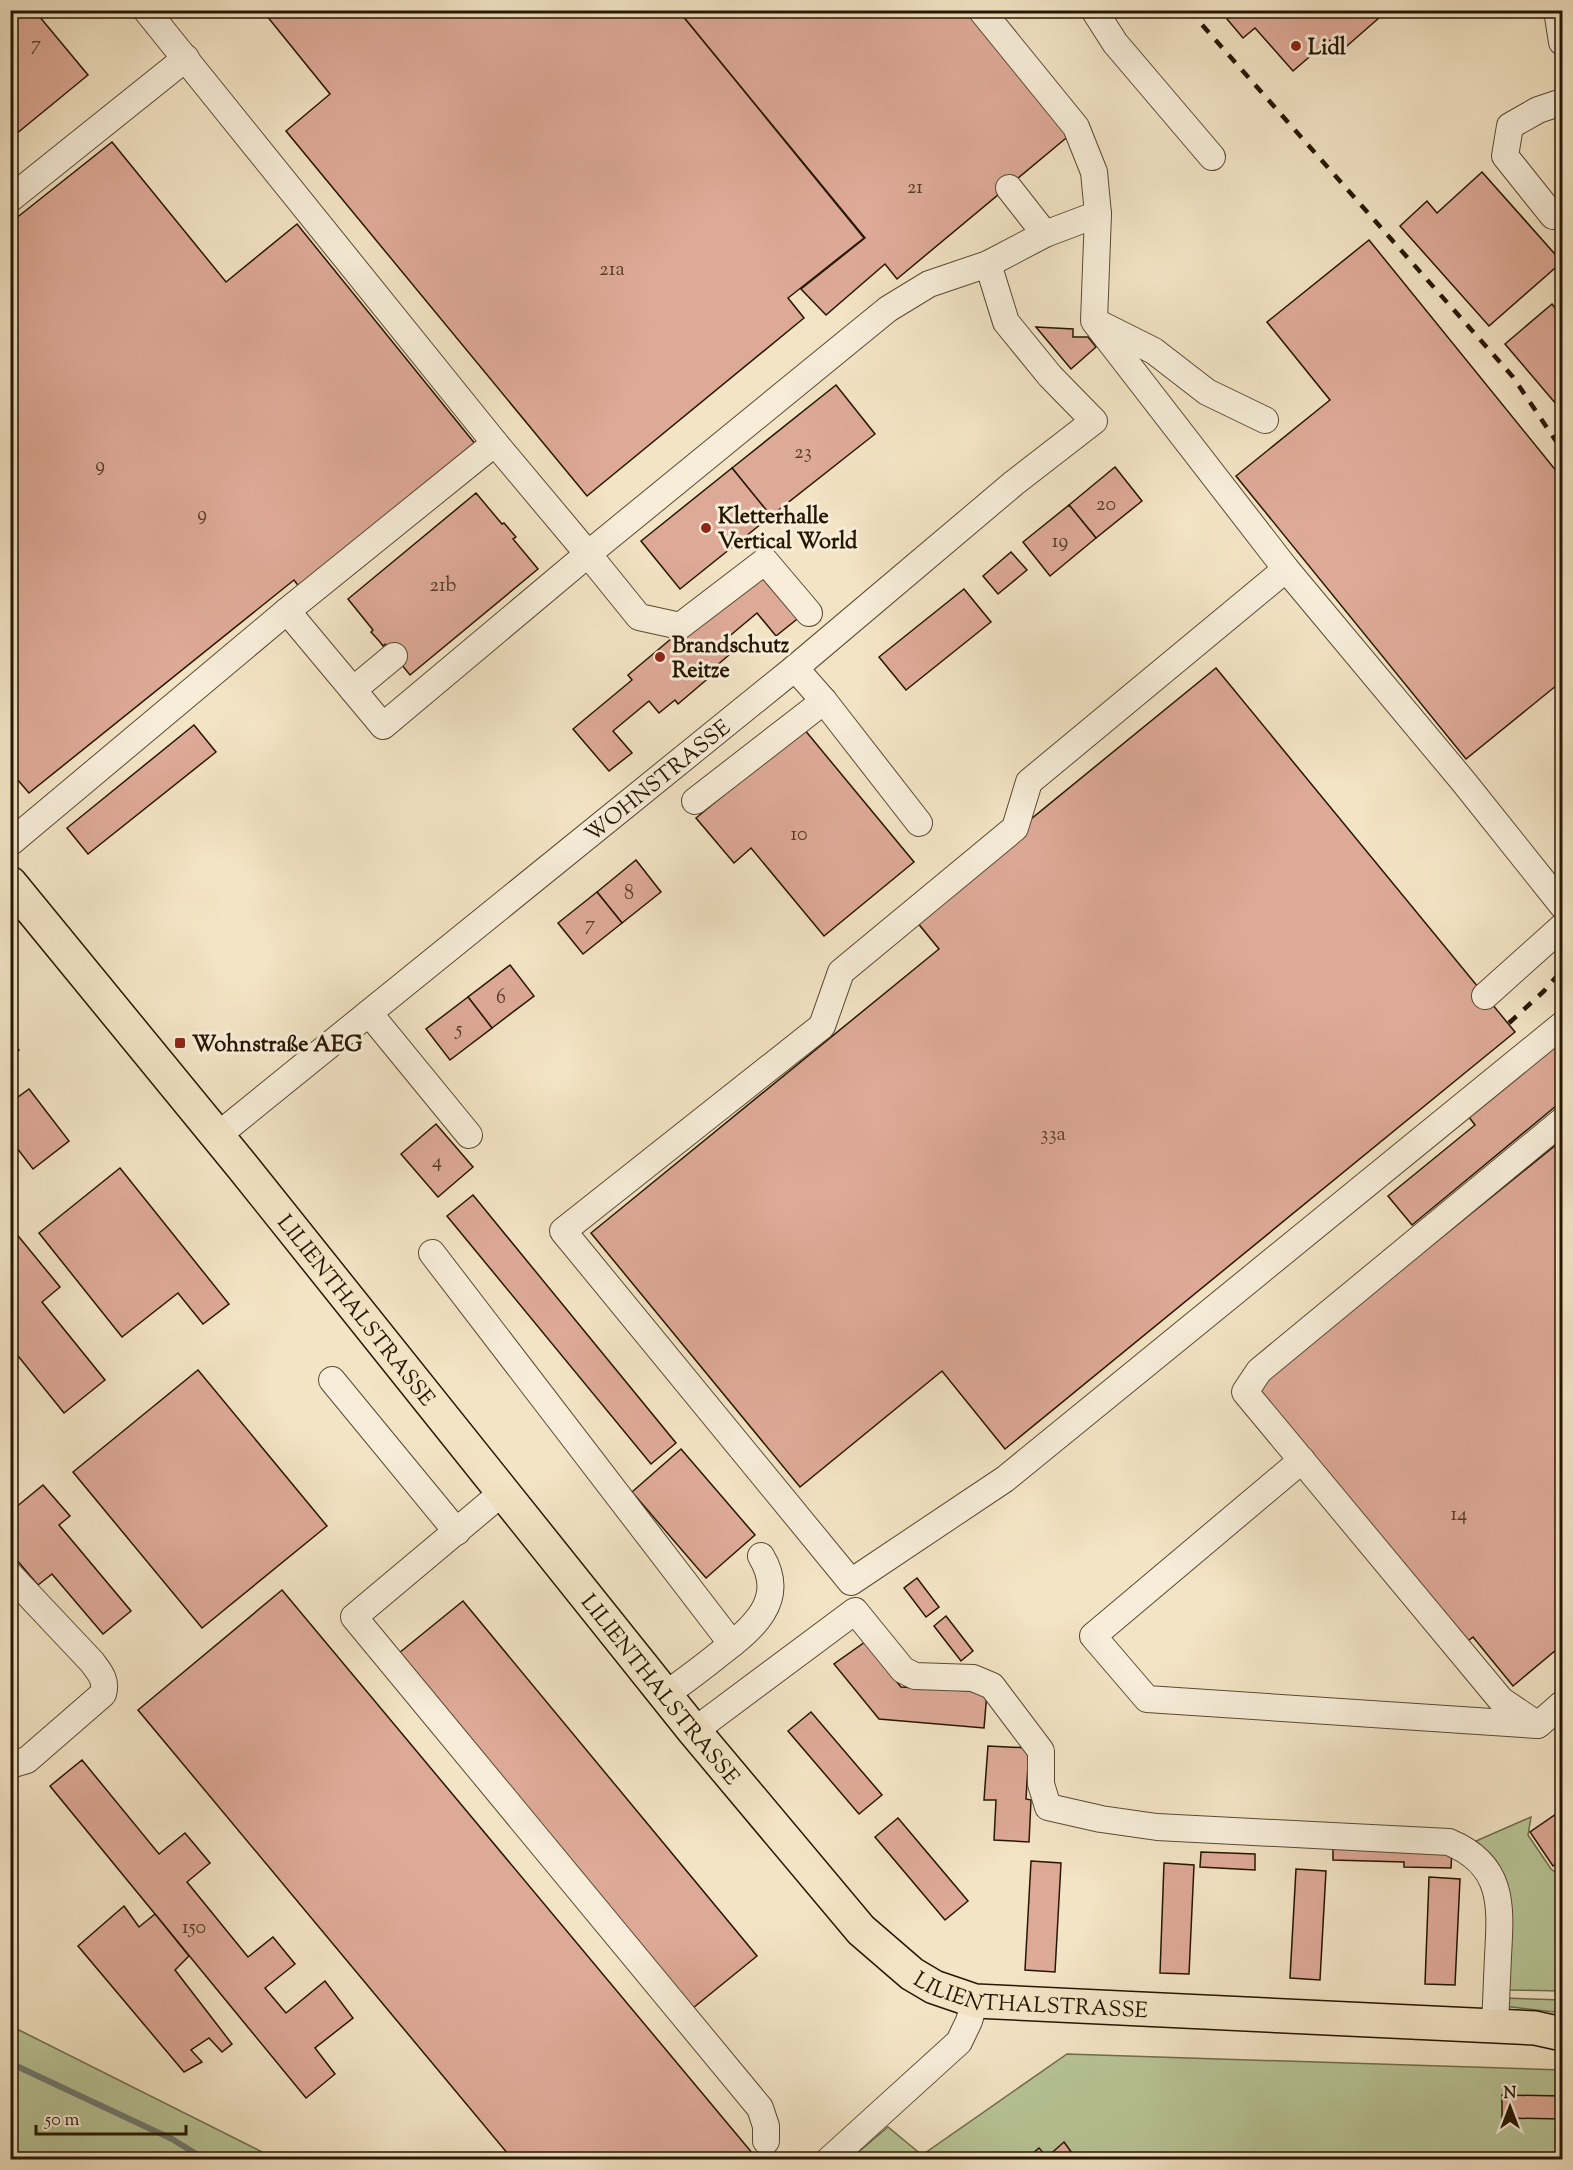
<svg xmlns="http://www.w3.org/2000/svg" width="1573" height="2170" viewBox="0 0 1573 2170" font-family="'Sorts Mill Goudy',serif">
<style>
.green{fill:#b8c597;stroke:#706e4c;stroke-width:1.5}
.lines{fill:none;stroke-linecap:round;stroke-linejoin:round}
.stream{stroke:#6f7a73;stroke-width:6}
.building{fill:#deaa98;stroke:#271602;stroke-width:1.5}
.minor-casing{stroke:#5a4a33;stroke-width:28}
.major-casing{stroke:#271602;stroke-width:36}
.minor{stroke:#f7edd9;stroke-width:26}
.major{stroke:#f3e4c5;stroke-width:33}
.rail{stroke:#271602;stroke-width:4.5;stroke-dasharray:10 10;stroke-linecap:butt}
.poi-dot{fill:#8f2418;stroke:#f7edd9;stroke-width:2}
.labels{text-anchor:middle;stroke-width:6;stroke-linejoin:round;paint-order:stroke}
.number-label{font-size:20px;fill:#553b28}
.poi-label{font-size:22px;font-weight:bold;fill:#271602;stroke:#f7edd9;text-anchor:start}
.street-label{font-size:22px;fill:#271602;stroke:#f7edd9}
</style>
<rect width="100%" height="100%" fill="#f3e4c5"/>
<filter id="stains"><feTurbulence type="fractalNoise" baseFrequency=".00333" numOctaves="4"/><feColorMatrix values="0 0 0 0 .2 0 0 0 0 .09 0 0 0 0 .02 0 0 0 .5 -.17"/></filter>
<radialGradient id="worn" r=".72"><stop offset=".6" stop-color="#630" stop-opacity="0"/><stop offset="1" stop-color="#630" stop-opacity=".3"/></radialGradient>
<g class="green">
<path d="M 1531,1817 L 1528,1835 L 1551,1869 L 1562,1877 L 1562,1991 L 1506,1990 L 1489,1854 L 1476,1841 Z"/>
<path d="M 1504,1998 L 1562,2000 L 1562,2013 L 1504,2006 Z"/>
<path d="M 11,2026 L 276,2159 L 11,2159 Z"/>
<path d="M 1067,2054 L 1562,2070 L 1562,2159 L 849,2160 L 888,2127 L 922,2155 Z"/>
</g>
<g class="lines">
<path class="stream" d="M 10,2063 L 172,2139 L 206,2160"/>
</g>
<g class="building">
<path d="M 10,10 L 34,10 L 88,75 L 10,139 Z"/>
<path d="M 262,10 L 678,10 L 864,238 L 788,298 L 804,318 L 587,496 L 286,131 L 330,94 Z"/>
<path d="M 678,10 L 970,10 L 1071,134 L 897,279 L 885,264 L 826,315 L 801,289 L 865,238 Z"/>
<path d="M 1237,10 L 1388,10 L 1340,52 L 1329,40 L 1293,71 L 1255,28 L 1243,38 L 1227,19 Z"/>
<path d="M 112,142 L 226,282 L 297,224 L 476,445 L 300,588 L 294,580 L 29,793 L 10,771 L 10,223 Z"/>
<path d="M 1482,172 L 1562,262 L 1489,326 L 1400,226 L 1427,201 L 1437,213 Z"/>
<path d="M 1369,240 L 1562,478 L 1562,681 L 1466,759 L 1236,476 L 1330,400 L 1267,322 Z"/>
<path d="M 1552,304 L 1562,317 L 1562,411 L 1505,344 Z"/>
<path d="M 1036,327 L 1073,329 L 1073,337 L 1088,337 L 1096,347 L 1071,369 Z"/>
<path d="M 836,385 L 875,434 L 771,516 L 732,468 Z"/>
<path d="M 1115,467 L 1142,501 L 1096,538 L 1069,505 Z"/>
<path d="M 732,468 L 771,516 L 680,589 L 641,541 Z"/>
<path d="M 476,493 L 502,524 L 504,523 L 516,537 L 513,539 L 538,569 L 410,675 L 385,644 L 383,646 L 380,642 L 371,632 L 373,630 L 348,599 Z"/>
<path d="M 1069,505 L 1096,538 L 1050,576 L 1023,542 Z"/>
<path d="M 1011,552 L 1027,570 L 998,594 L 983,576 Z"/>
<path d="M 764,572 L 801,616 L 776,636 L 757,613 L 720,644 L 729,655 L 715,667 L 718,670 L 678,704 L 675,700 L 659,713 L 649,701 L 613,731 L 632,753 L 609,771 L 573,729 L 632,680 L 628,675 L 697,617 Z"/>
<path d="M 964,589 L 991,622 L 906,690 L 879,657 Z"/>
<path d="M 1216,668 L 1515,1032 L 1005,1449 L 942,1371 L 800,1487 L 591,1233 L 939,949 L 912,916 Z"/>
<path d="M 194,725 L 216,752 L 88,854 L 67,828 Z"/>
<path d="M 804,729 L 914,862 L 824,936 L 751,848 L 734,863 L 696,818 Z"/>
<path d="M 636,860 L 661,892 L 622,923 L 597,892 Z"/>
<path d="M 597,892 L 622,923 L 583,954 L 558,923 Z"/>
<path d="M 510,965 L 534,996 L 492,1028 L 468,997 Z"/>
<path d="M 468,997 L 492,1028 L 450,1060 L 426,1029 Z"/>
<path d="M 1562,1032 L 1562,1101 L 1412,1225 L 1388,1196 L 1475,1125 L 1465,1112 Z"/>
<path d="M 10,1041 L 19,1050 L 10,1058 Z"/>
<path d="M 29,1089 L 69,1141 L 33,1169 L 10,1139 L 10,1103 Z"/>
<path d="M 436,1124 L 473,1167 L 438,1197 L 401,1154 Z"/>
<path d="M 1562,1140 L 1562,1645 L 1513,1686 L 1473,1637 L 1463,1645 L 1254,1389 Z"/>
<path d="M 120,1168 L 229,1304 L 203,1324 L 178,1293 L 122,1337 L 39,1233 Z"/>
<path d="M 473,1195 L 676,1443 L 651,1464 L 447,1216 Z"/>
<path d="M 10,1226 L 60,1287 L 42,1302 L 105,1380 L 64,1413 L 10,1346 Z"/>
<path d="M 198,1370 L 327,1526 L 202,1628 L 73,1472 Z"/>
<path d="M 681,1449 L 755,1535 L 706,1578 L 632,1492 Z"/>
<path d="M 43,1485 L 70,1516 L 59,1525 L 131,1611 L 103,1634 L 52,1574 L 38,1585 L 10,1552 L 10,1512 Z"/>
<path d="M 917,1578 L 939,1607 L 926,1617 L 904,1588 Z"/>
<path d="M 282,1590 L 753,2154 L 747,2160 L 513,2160 L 138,1710 Z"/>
<path d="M 463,1601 L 757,1956 L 693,2008 L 399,1653 Z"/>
<path d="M 946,1616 L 973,1651 L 961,1661 L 934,1626 Z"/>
<path d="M 865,1642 L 901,1687 L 987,1692 L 984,1728 L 879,1719 L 834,1664 Z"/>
<path d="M 811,1712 L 882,1795 L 859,1814 L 788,1731 Z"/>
<path d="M 988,1746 L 1029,1748 L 1026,1799 L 1031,1800 L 1029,1842 L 994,1840 L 996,1800 L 984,1800 Z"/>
<path d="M 82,1760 L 159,1854 L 185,1833 L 210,1863 L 187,1882 L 248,1957 L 273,1937 L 295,1964 L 265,1988 L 286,2013 L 325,1981 L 353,2018 L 315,2048 L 335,2074 L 306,2098 L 50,1786 Z"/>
<path d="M 1562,1810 L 1562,1860 L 1553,1866 L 1530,1832 Z"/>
<path d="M 898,1818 L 968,1901 L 945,1920 L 875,1837 Z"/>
<path d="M 1333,1844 L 1452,1848 L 1451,1868 L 1404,1867 L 1404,1862 L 1333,1860 Z"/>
<path d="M 1201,1852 L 1255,1854 L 1255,1870 L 1200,1867 Z"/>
<path d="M 1031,1861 L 1061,1863 L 1055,1972 L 1025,1970 Z"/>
<path d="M 1164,1863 L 1194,1865 L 1189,1974 L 1160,1973 Z"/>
<path d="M 1296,1869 L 1326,1871 L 1320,1980 L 1290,1978 Z"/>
<path d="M 1429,1877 L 1460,1879 L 1455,1985 L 1425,1984 Z"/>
<path d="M 124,1906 L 139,1927 L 155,1914 L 189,1956 L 175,1970 L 232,2044 L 222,2052 L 209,2038 L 191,2050 L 202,2062 L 184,2072 L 78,1946 Z"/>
<path d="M 1502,2095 L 1562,2096 L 1562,2119 L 1502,2118 Z"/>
<path d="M 1064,2142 L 1077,2160 L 1025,2160 L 1039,2148 L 1047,2157 Z"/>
</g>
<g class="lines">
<defs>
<g id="minor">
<path d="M 146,10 L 495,443 L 588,554 L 888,309 L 929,284 L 988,264 L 1045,234 L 1098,214"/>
<path d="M 981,10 L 1076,127 L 1094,172 L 1098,214 L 1094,321 L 1286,569 L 1463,781 L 1562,905"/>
<path d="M 1094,10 L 1115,43 L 1212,157"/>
<path d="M 1557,10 L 1562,42"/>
<path d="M 1562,102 L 1538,110 L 1510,126 L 1505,156 L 1553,216 L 1562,212"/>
<path d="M 1009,188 L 1045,234"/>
<path d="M 10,199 L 186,58"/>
<path d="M 1100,324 L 1154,351 L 1207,392 L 1265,420"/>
<path d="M 1286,569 L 1029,782 L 1015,828 L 841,972 L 822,1026 L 563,1231 L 851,1582 L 1005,1479 L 1562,1025"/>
<path d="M 287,611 L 383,726 L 588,554 L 639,617 L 680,626 L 765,561 L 809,613"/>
<path d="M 795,668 L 824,701 L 919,823"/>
<path d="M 353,690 L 394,656"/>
<path d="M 695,801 L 824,701"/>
<path d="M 10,843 L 287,611 L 495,443"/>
<path d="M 1485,996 L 1562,927"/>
<path d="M 369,1013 L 469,1135"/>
<path d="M 1562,1121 L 1259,1371 L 1245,1392 L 1501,1700 L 1538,1725 L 1562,1704"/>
<path id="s1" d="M 217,1136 L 795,668 L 1014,483 L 1094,421 L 1050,376 L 1006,322 L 988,264"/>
<path d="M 432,1253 L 732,1644"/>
<path d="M 332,1380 L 457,1532"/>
<path d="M 1302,1460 L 1093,1636 L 1147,1699 L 1537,1725"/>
<path d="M 503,1492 L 354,1617 L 760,2108 L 766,2126 L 766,2141"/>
<path d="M 10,1575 L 92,1662 C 100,1673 107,1680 103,1694 L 27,1760 L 10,1765"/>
<path d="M 665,1695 C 683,1682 701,1669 718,1655 C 752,1629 788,1601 761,1556"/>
<path d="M 694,1731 L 855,1611 L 903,1670 L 915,1676 L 973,1678 L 992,1686 L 1041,1751 L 1041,1784 L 1048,1807 L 1101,1819 L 1157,1827 L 1449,1842 C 1504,1865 1501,1905 1498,1956 C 1497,1979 1496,2003 1495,2026"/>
<path d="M 829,2160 L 959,2042 L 969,2021 L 975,2001"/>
</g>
<g id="major">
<path id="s2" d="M 10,883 L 242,1166 L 694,1731 L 861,1930 L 912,1974 L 934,1987 L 975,2001 L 1535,2028 L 1562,2034"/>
</g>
</defs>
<use href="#minor" class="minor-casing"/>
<use href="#major" class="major-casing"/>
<use href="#minor" class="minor"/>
<use href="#major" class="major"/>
<g class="rail">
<path d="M 1189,10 L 1513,377 L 1562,450"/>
<path d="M 1509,1023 L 1544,991 L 1562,970"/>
</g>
</g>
<g class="poi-dot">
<circle cx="1296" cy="46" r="6"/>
<circle cx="706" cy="528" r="6"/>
<circle cx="660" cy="657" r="6"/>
<rect x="174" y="1037" width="12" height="12" rx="3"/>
</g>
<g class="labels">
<g class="number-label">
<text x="36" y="50">7</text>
<text x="915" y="193">21</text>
<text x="612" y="275">21a</text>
<text x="803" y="458">23</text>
<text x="100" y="471">9</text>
<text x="1106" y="510">20</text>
<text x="202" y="520">9</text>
<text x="1060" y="547">19</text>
<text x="443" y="591">21b</text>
<text x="799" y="840">10</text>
<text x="629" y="899">8</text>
<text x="590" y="930">7</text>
<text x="501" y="1003">6</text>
<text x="459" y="1035">5</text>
<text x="1053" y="1140">33a</text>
<text x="437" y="1167">4</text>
<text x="1459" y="1520">14</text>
<text x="194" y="1933">150</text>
</g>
<g class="poi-label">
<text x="1308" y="54">Lidl</text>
<text x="718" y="523">Kletterhalle<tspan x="718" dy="25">Vertical World</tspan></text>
<text x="672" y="652">Brandschutz<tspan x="672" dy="25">Reitze</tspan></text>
<text x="192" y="1051">Wohnstraße AEG</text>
</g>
<g class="street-label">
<text dy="8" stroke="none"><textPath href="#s1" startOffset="566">WOHNSTRASSE</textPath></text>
<text dy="8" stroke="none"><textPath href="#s2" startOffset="550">LILIENTHALSTRASSE</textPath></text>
<text dy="8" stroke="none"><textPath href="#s2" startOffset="1036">LILIENTHALSTRASSE</textPath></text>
<text dy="8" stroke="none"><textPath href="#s2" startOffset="1540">LILIENTHALSTRASSE</textPath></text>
</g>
</g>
<rect width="1573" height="2170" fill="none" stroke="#f3e4c5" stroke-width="36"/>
<rect x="12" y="12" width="1549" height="2146" fill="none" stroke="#271602" stroke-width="3"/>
<rect x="18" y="18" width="1537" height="2134" fill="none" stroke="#271602" stroke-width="1.5"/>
<g transform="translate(1510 2107)" stroke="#f7edd9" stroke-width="4.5" paint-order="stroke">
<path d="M0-4.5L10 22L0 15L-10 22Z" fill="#271602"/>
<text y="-9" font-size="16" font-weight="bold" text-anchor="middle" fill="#271602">N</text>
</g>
<path d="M36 2125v9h150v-9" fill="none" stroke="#271602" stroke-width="3"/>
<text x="45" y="2125" font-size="18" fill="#271602" stroke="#f7edd9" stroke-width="4.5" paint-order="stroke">50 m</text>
<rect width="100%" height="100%" filter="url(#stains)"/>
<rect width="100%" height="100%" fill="url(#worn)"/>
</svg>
